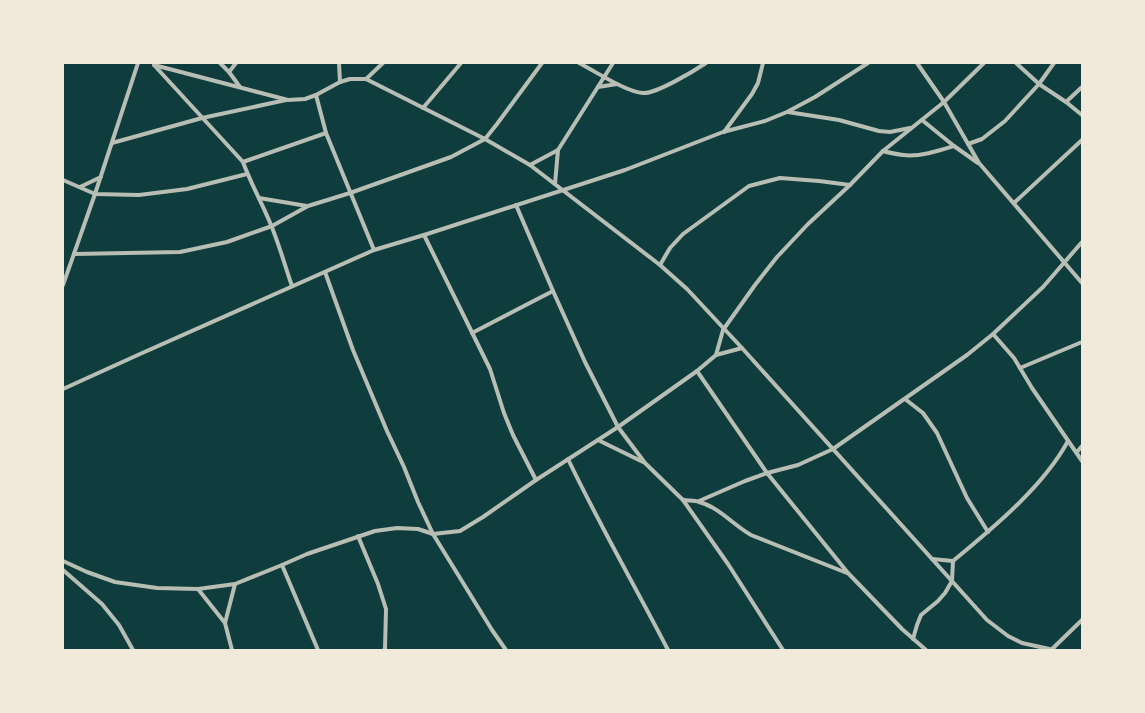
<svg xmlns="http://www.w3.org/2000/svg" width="1145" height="713" viewBox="0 0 1145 713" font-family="'DejaVu Sans',sans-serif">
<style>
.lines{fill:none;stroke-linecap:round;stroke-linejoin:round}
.minor{stroke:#b8beb3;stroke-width:4}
</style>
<rect width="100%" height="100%" fill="#0f3d3e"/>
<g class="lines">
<g class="minor">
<path d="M 220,63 L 229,72 L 240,87"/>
<path d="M 339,63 L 340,82"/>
<path d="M 579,63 C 595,71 626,92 643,93 C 656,94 694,71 706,63"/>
<path d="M 917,63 L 944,102 L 979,163 L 1082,283"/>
<path d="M 1016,63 L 1039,84 L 1066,102 L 1082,115"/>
<path d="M 154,65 L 288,100 L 305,99 L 316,95 L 340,82 L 350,79 L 366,79 L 485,139 L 530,165 L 660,265 L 687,289 L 742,348 L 987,620 L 1008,636 L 1022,643 L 1054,650"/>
<path d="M 154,65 L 243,162 C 251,184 262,203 271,225 C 279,244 285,266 292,286"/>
<path d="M 229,72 L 236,63"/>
<path d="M 366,79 L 383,63"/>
<path d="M 598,87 L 617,84"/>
<path d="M 316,95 L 326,133 L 374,250"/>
<path d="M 1066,102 L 1082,87"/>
<path d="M 423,108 L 461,63"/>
<path d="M 788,112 L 839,120 L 879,131 L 890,132 L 910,128"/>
<path d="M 922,120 L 954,146 L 978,163"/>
<path d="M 724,132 L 752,94 L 758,83 L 763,63"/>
<path d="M 112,143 L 202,118 L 286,100"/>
<path d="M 968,144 L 982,139 L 1005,121 L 1039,84 L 1054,63"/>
<path d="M 883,151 C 890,153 896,154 903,155 C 919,157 938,151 954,146"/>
<path d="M 243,162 L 326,133"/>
<path d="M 530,165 L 558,150"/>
<path d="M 63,180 L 95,194 L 139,195 L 187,189 L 247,174"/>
<path d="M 555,184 L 558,150 L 613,63"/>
<path d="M 80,187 L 101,177"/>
<path d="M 259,198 L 307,206"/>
<path d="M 1014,203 L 1082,140"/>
<path d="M 516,205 L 553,291 L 585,362 L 618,427 L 645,463 L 683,500 L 728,564 L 783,650"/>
<path d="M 424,235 L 490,369 L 504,413 L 513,435 L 536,480"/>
<path d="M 74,254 L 180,252 L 227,242 L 272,226 L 308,206 L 350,193 L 451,157 L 485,139 L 497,124 L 542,63"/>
<path d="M 660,265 L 670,248 L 683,234 L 749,186 L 780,178 L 819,181 L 850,185"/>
<path d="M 325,272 L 353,350 L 387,431 L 404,467 L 418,502 L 433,534 L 492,630 L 506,650"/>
<path d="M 63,285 L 95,194 L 138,63"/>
<path d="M 472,333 L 553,291"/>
<path d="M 993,334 L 1014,358 L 1032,388 L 1082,461"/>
<path d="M 716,355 L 723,330 L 755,285 L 777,257 L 808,224 L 850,185 L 883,151 L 944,102 L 984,63"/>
<path d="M 1020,368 L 1082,342"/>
<path d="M 697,371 L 767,473 L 848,573 L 902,629 L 926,650"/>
<path d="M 63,389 L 140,354 L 374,250 L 424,235 L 625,170 L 723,132 L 765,121 L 787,112 L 815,97 L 868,63"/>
<path d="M 905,399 L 923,413 L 937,433 L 967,498 L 988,532"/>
<path d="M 598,440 L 643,462"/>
<path d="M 1077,452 L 1082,446"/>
<path d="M 568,459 C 599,524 635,586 668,650"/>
<path d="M 683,500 C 688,501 694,500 699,502 C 719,507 733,525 751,535 L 847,573"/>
<path d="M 699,501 L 745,481 L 767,473 L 798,465 L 833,449 L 967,355 L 993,334 L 1043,287 L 1082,242"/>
<path d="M 358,536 L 378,584 L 386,609 L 385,649 L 384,650"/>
<path d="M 932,559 L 953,561 C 993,528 1043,487 1068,441"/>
<path d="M 63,561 L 87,572 L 115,582 L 157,588 L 198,589 L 235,584 L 282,565 L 307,554 L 375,531 L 397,528 L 418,529 L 433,534 L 460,531 L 483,517 L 536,480 L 618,427 L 697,371 L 716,355 L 742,348"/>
<path d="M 282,565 L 318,650"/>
<path d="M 63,570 L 102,604 L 119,625 L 133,650"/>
<path d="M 198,589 L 225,623 L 232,650"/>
<path d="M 225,623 L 235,584"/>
<path d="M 913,639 L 917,625 L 921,615 L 938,601 L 945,593 L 952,581 L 953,561"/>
<path d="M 1051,650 L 1082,620"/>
</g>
</g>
<rect width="1145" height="713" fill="none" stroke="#f1e9da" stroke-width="128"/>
</svg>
